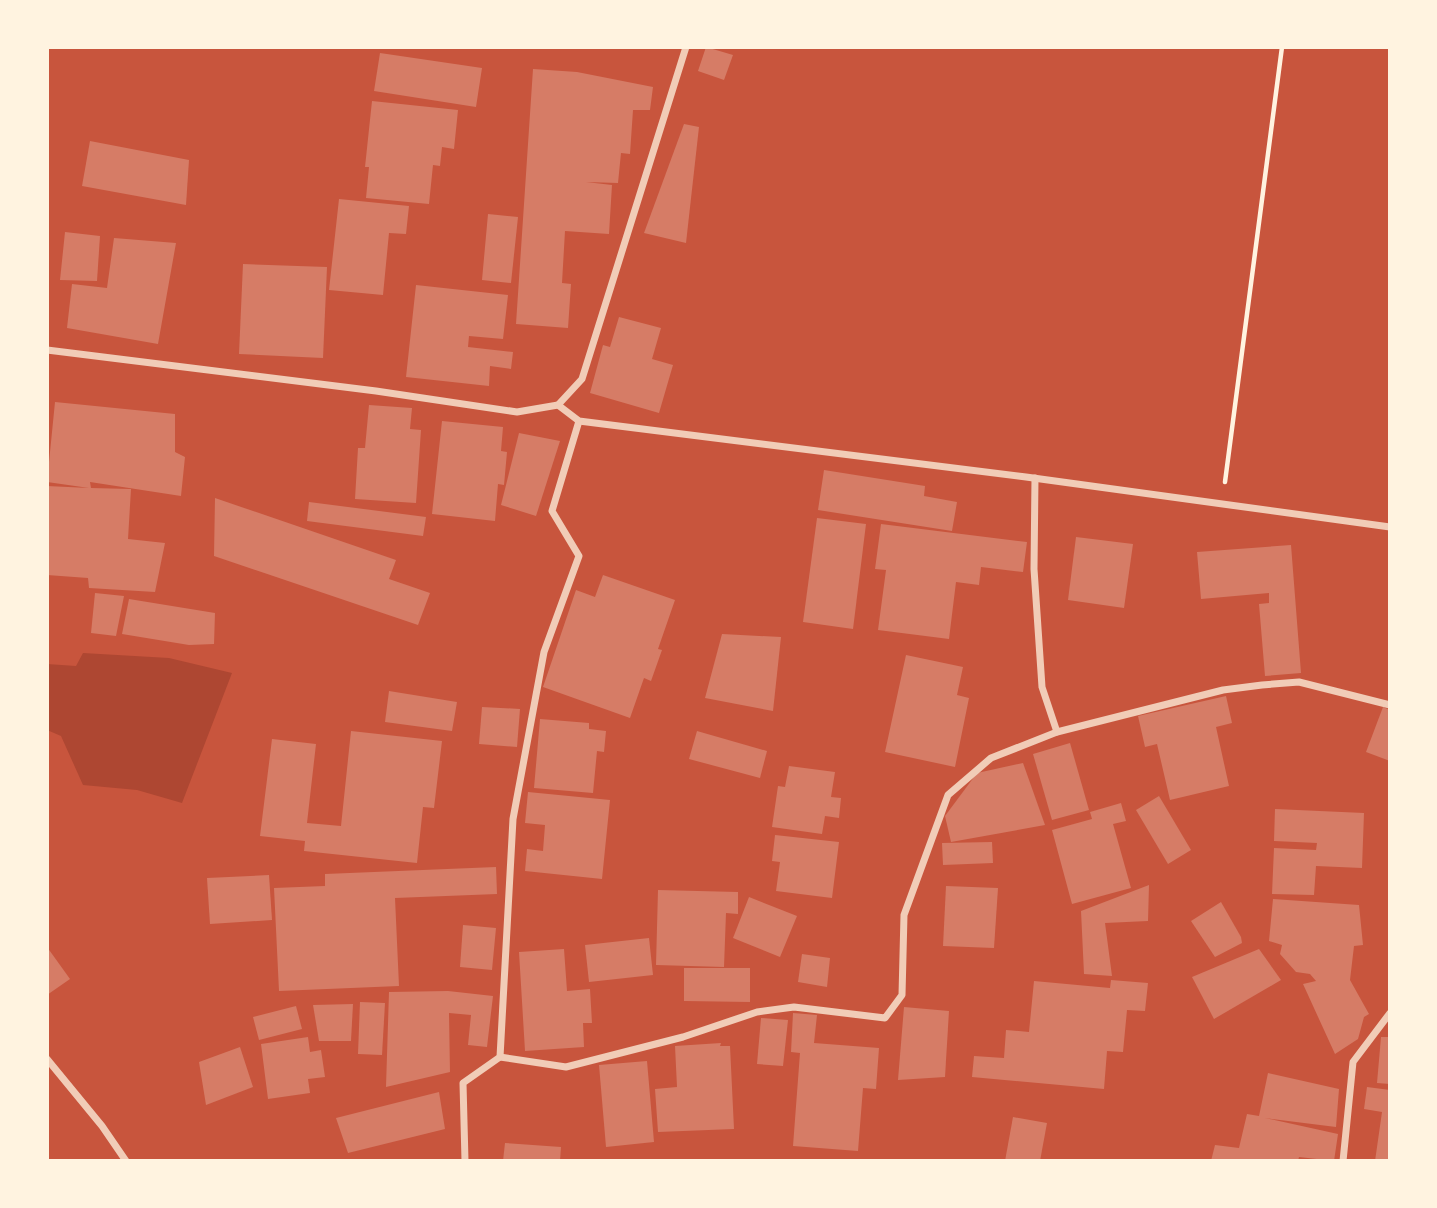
<svg xmlns="http://www.w3.org/2000/svg" width="1437" height="1208" viewBox="0 0 1437 1208" font-family="Signika,sans-serif">
<style>
.green{fill:#ae4732}
.building{fill:#d67c66}
.lines{fill:none;stroke-linecap:round;stroke-linejoin:round}
.path{stroke:#fff3e0;stroke-width:4.5}
.minor{stroke:#f1ccb7;stroke-width:7}
</style>
<rect width="100%" height="100%" fill="#c8553d"/>
<path class="green" d="M 83,653 L 169,658 L 232,673 L 182,803 L 137,790 L 83,785 L 61,736 L 47,730 L 47,664 L 76,666 Z"/>
<g class="building">
<path d="M 706,47 L 733,55 L 724,80 L 698,71 Z"/>
<path d="M 380,53 L 482,68 L 476,107 L 374,91 Z"/>
<path d="M 533,69 L 577,72 L 653,87 L 650,110 L 633,110 L 630,154 L 621,153 L 618,183 L 586,182 L 612,185 L 609,234 L 565,231 L 562,283 L 571,284 L 568,328 L 516,324 Z"/>
<path d="M 372,101 L 458,110 L 454,149 L 442,147 L 440,166 L 433,165 L 429,204 L 366,198 L 369,167 L 365,167 Z"/>
<path d="M 684,124 L 699,127 L 686,243 L 644,233 Z"/>
<path d="M 90,141 L 189,160 L 186,205 L 82,186 Z"/>
<path d="M 339,199 L 409,206 L 406,234 L 389,233 L 383,295 L 329,290 Z"/>
<path d="M 488,214 L 518,217 L 511,283 L 482,280 Z"/>
<path d="M 65,232 L 100,236 L 97,281 L 60,280 Z"/>
<path d="M 114,238 L 176,243 L 158,344 L 67,328 L 72,284 L 107,288 Z"/>
<path d="M 243,264 L 327,267 L 323,358 L 239,354 Z"/>
<path d="M 416,285 L 508,295 L 503,339 L 469,336 L 468,347 L 513,352 L 511,369 L 490,366 L 489,386 L 406,377 Z"/>
<path d="M 619,317 L 661,328 L 652,359 L 673,365 L 659,413 L 590,393 L 603,345 L 610,347 Z"/>
<path d="M 55,402 L 175,414 L 175,452 L 185,457 L 181,496 L 90,482 L 91,488 L 131,489 L 128,539 L 165,543 L 155,592 L 89,588 L 88,578 L 47,575 L 47,486 L 89,488 L 47,482 Z"/>
<path d="M 369,405 L 412,408 L 410,429 L 421,430 L 416,503 L 355,499 L 358,448 L 365,448 Z"/>
<path d="M 442,421 L 503,427 L 501,451 L 507,452 L 504,485 L 498,484 L 495,521 L 432,514 Z"/>
<path d="M 519,433 L 560,441 L 536,516 L 501,505 Z"/>
<path d="M 824,470 L 925,486 L 924,496 L 957,502 L 952,531 L 818,510 Z"/>
<path d="M 215,498 L 396,560 L 389,579 L 430,593 L 418,625 L 214,556 Z"/>
<path d="M 309,502 L 426,517 L 423,536 L 307,521 Z"/>
<path d="M 817,518 L 866,524 L 853,629 L 803,622 Z"/>
<path d="M 881,524 L 1027,542 L 1023,572 L 981,567 L 979,585 L 956,582 L 949,639 L 878,630 L 886,570 L 875,569 Z"/>
<path d="M 1076,537 L 1133,544 L 1124,608 L 1068,600 Z"/>
<path d="M 1291,545 L 1301,673 L 1265,676 L 1259,604 L 1269,603 L 1269,593 L 1201,599 L 1197,552 Z"/>
<path d="M 603,575 L 675,600 L 658,649 L 662,650 L 651,681 L 644,678 L 630,718 L 543,687 L 576,590 L 595,597 Z"/>
<path d="M 95,593 L 124,596 L 116,636 L 91,633 Z"/>
<path d="M 129,599 L 215,613 L 214,644 L 189,645 L 122,634 Z"/>
<path d="M 722,634 L 781,637 L 773,711 L 705,698 Z"/>
<path d="M 906,655 L 963,667 L 957,695 L 969,698 L 955,767 L 885,752 Z"/>
<path d="M 389,691 L 457,702 L 452,731 L 385,722 Z"/>
<path d="M 1226,696 L 1232,723 L 1216,727 L 1229,786 L 1170,800 L 1157,744 L 1145,747 L 1138,716 Z"/>
<path d="M 482,707 L 520,709 L 517,747 L 479,744 Z"/>
<path d="M 1383,707 L 1390,710 L 1390,761 L 1366,752 Z"/>
<path d="M 540,719 L 589,723 L 589,729 L 606,731 L 604,752 L 597,751 L 593,793 L 534,788 Z"/>
<path d="M 351,731 L 442,741 L 434,808 L 423,807 L 417,863 L 304,851 L 305,841 L 260,836 L 272,739 L 316,744 L 307,823 L 341,826 Z"/>
<path d="M 697,731 L 767,751 L 760,778 L 689,759 Z"/>
<path d="M 1070,743 L 1089,810 L 1052,820 L 1033,754 Z"/>
<path d="M 1023,763 L 1045,825 L 951,842 L 945,816 L 977,773 Z"/>
<path d="M 789,766 L 835,772 L 831,797 L 841,798 L 839,818 L 825,816 L 822,834 L 772,827 L 778,786 L 785,787 Z"/>
<path d="M 528,792 L 610,800 L 602,879 L 525,871 L 527,849 L 543,851 L 545,825 L 525,823 Z"/>
<path d="M 1159,796 L 1191,850 L 1168,864 L 1136,810 Z"/>
<path d="M 1121,803 L 1126,821 L 1113,824 L 1131,888 L 1072,904 L 1052,830 L 1092,819 L 1090,812 Z"/>
<path d="M 1275,809 L 1364,813 L 1362,868 L 1316,866 L 1314,895 L 1272,894 L 1274,848 L 1316,850 L 1317,843 L 1274,841 Z"/>
<path d="M 775,835 L 839,842 L 832,898 L 776,891 L 780,862 L 772,861 Z"/>
<path d="M 992,842 L 993,863 L 943,865 L 942,843 Z"/>
<path d="M 496,867 L 497,894 L 395,898 L 399,986 L 279,991 L 274,888 L 325,886 L 325,874 Z"/>
<path d="M 269,875 L 272,920 L 210,924 L 207,878 Z"/>
<path d="M 1149,885 L 1148,921 L 1105,923 L 1112,976 L 1084,974 L 1081,911 Z"/>
<path d="M 946,886 L 998,888 L 994,948 L 943,946 Z"/>
<path d="M 658,890 L 738,892 L 738,914 L 726,913 L 724,967 L 656,965 Z"/>
<path d="M 749,897 L 797,916 L 780,957 L 733,938 Z"/>
<path d="M 1273,899 L 1359,905 L 1363,945 L 1354,946 L 1350,980 L 1369,1014 L 1364,1017 L 1358,1039 L 1335,1054 L 1303,984 L 1316,981 L 1310,974 L 1296,972 L 1280,954 L 1282,945 L 1269,941 Z"/>
<path d="M 1221,902 L 1241,937 L 1242,943 L 1215,957 L 1191,921 Z"/>
<path d="M 463,925 L 496,928 L 492,970 L 460,967 Z"/>
<path d="M 649,938 L 653,975 L 589,982 L 585,945 Z"/>
<path d="M 47,947 L 70,979 L 47,995 Z"/>
<path d="M 564,949 L 567,991 L 590,989 L 592,1023 L 583,1023 L 584,1047 L 525,1051 L 519,952 Z"/>
<path d="M 1259,949 L 1281,980 L 1214,1019 L 1192,977 Z"/>
<path d="M 802,954 L 830,958 L 827,987 L 798,982 Z"/>
<path d="M 684,968 L 750,968 L 750,1002 L 684,1001 Z"/>
<path d="M 1111,980 L 1148,983 L 1145,1011 L 1127,1010 L 1123,1052 L 1107,1051 L 1104,1089 L 972,1077 L 974,1056 L 1004,1058 L 1006,1030 L 1029,1032 L 1034,981 L 1110,988 Z"/>
<path d="M 448,991 L 493,996 L 487,1047 L 468,1045 L 471,1015 L 449,1013 L 450,1072 L 386,1087 L 389,992 Z"/>
<path d="M 360,1002 L 385,1003 L 382,1055 L 358,1054 Z"/>
<path d="M 353,1004 L 351,1041 L 319,1041 L 313,1005 Z"/>
<path d="M 296,1006 L 302,1029 L 259,1040 L 253,1017 Z"/>
<path d="M 904,1007 L 949,1011 L 945,1077 L 898,1080 Z"/>
<path d="M 793,1013 L 817,1015 L 814,1043 L 879,1048 L 876,1089 L 863,1088 L 858,1151 L 793,1146 L 800,1053 L 791,1052 Z"/>
<path d="M 761,1018 L 788,1020 L 783,1066 L 757,1064 Z"/>
<path d="M 308,1037 L 310,1052 L 321,1050 L 325,1077 L 308,1079 L 310,1093 L 268,1099 L 261,1044 Z"/>
<path d="M 1381,1037 L 1390,1037 L 1390,1084 L 1377,1083 Z"/>
<path d="M 721,1043 L 720,1046 L 730,1046 L 734,1129 L 658,1132 L 655,1089 L 677,1087 L 675,1046 Z"/>
<path d="M 240,1047 L 253,1087 L 206,1105 L 199,1062 Z"/>
<path d="M 647,1061 L 654,1142 L 606,1147 L 599,1065 Z"/>
<path d="M 1268,1073 L 1339,1089 L 1336,1127 L 1265,1118 L 1338,1134 L 1334,1161 L 1299,1157 L 1298,1161 L 1211,1161 L 1215,1145 L 1239,1148 L 1247,1114 L 1259,1116 Z"/>
<path d="M 1367,1087 L 1390,1090 L 1390,1161 L 1375,1161 L 1382,1112 L 1364,1109 Z"/>
<path d="M 439,1092 L 445,1129 L 348,1153 L 336,1118 Z"/>
<path d="M 1013,1117 L 1047,1123 L 1040,1161 L 1005,1161 Z"/>
<path d="M 505,1143 L 561,1147 L 560,1161 L 503,1161 Z"/>
</g>
<g class="lines">
<path class="path" d="M 1225,482 L 1282,47"/>
<g class="minor">
<path d="M 47,350 L 376,391 L 517,412 L 558,405 L 582,379 L 686,47"/>
<path d="M 558,405 L 579,421 L 1026,477 L 1390,527"/>
<path d="M 1035,478 L 1034,569 L 1042,687 L 1057,732"/>
<path d="M 500,1057 L 566,1067 L 683,1037 L 757,1012 L 794,1007 L 885,1018 L 902,995 L 904,915 L 948,795 L 991,758 L 1057,732 L 1223,690 L 1262,685 L 1299,682 L 1390,705"/>
<path d="M 47,1059 L 102,1126 L 126,1161"/>
<path d="M 465,1161 L 463,1083 L 500,1057 L 513,819 L 544,652 L 579,556 L 552,511 L 579,421"/>
<path d="M 1343,1161 L 1353,1062 L 1390,1013"/>
</g>
</g>
<rect width="1437" height="1208" fill="none" stroke="#fff3e0" stroke-width="98"/>
</svg>
